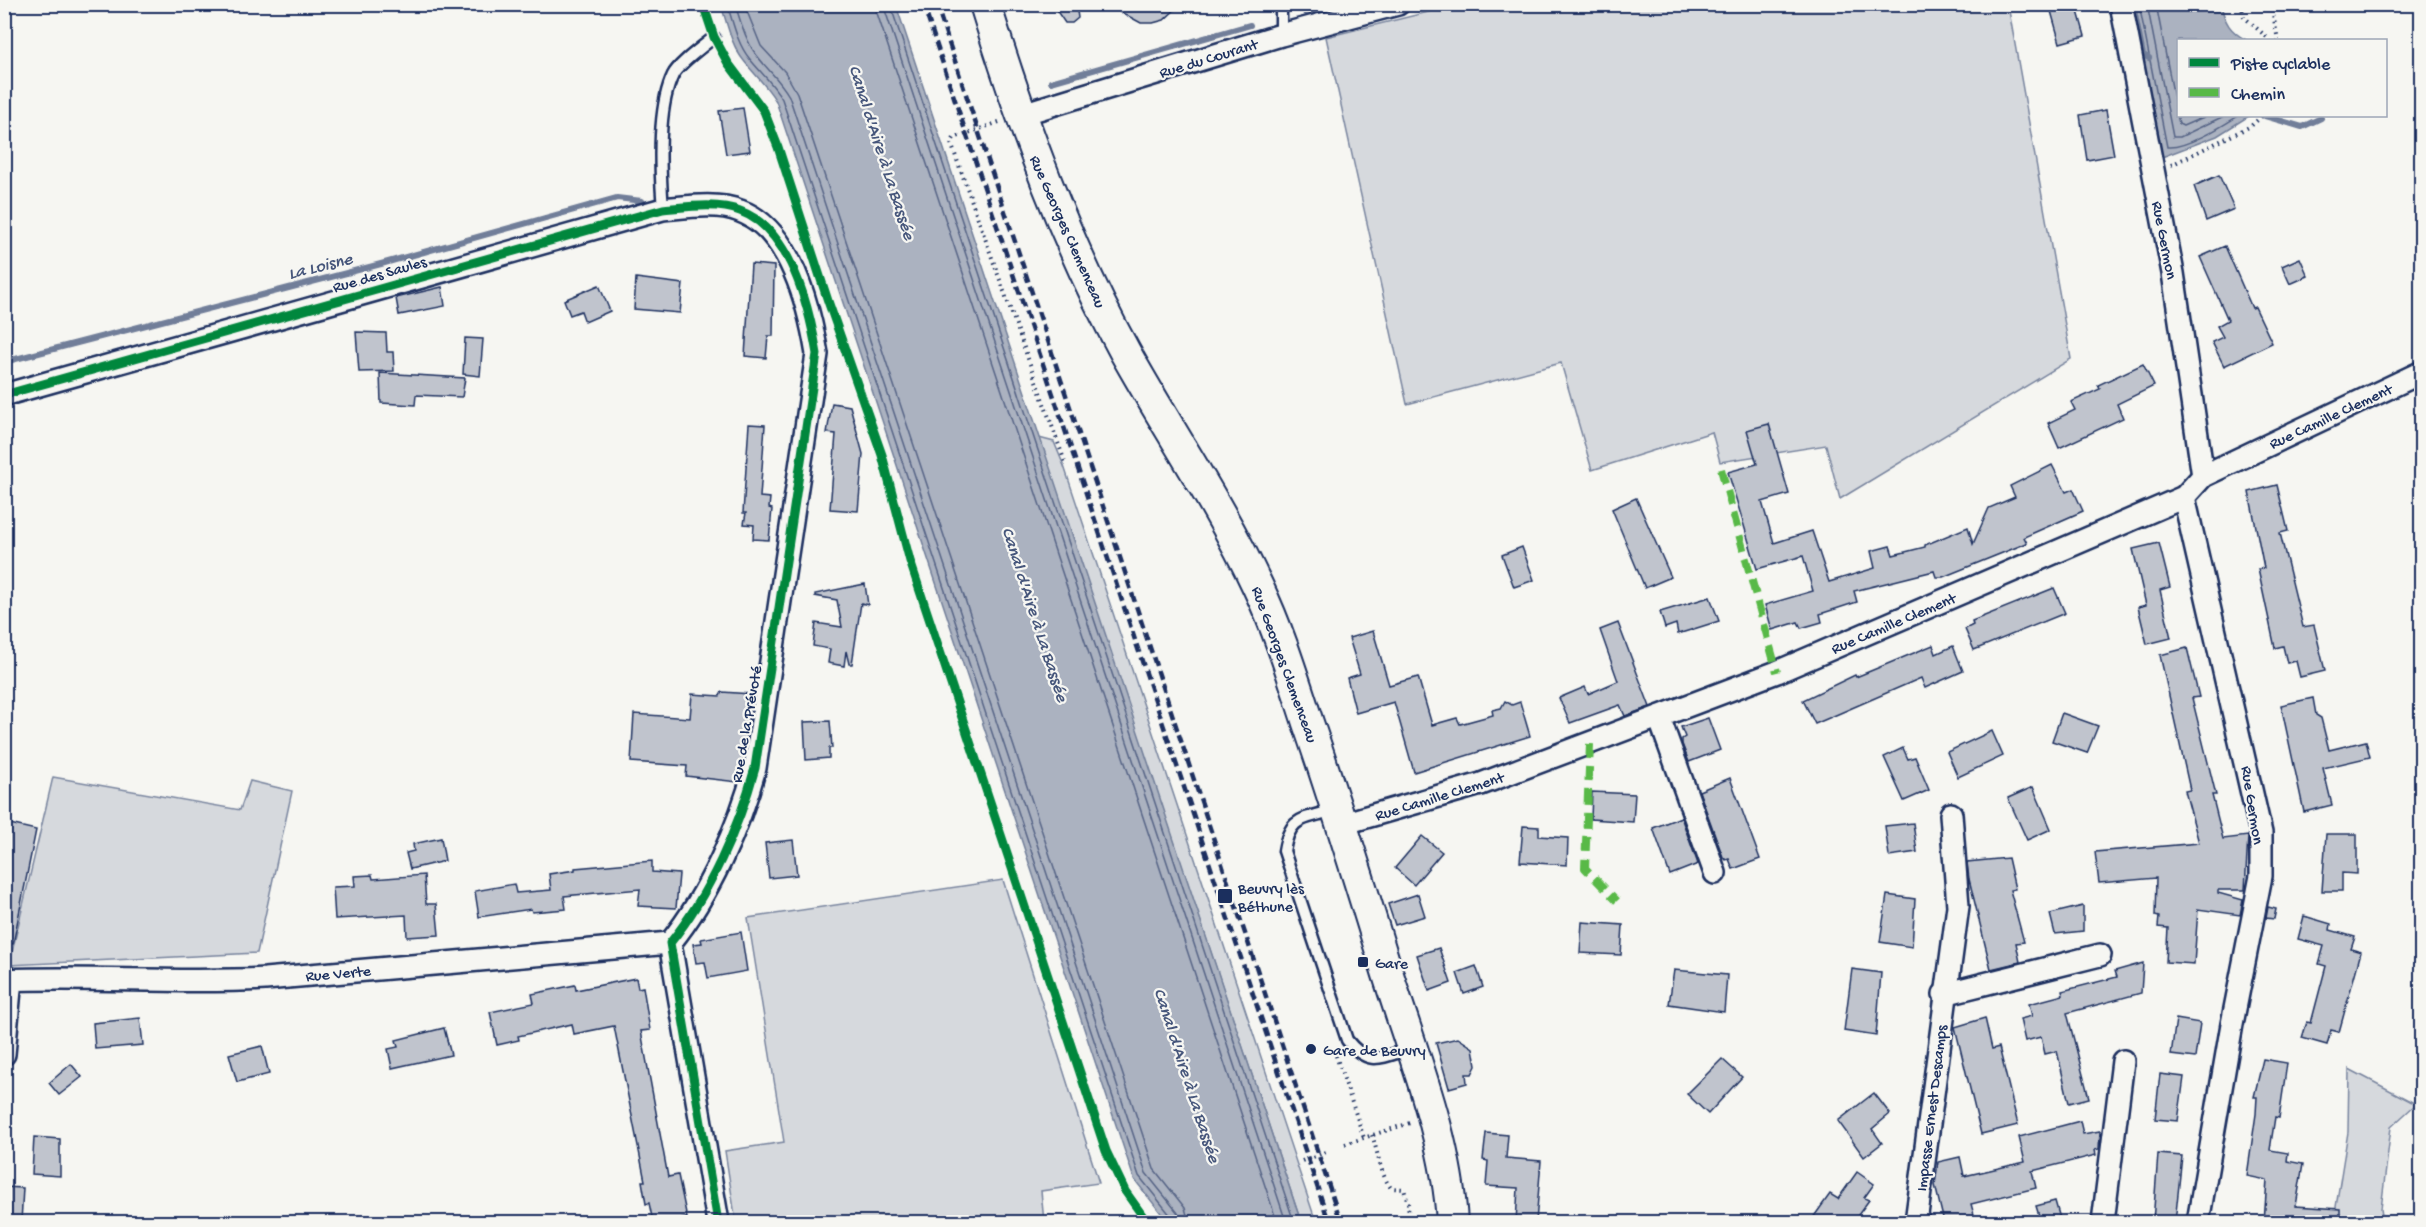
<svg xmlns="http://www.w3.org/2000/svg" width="2426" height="1227" viewBox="0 0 2426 1227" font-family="'Gochi Hand',sans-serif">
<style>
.green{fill:#d6d9dd;stroke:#78849e;stroke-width:1.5}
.water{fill:#abb2c0;stroke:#717e99;stroke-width:1.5}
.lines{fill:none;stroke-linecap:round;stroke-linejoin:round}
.shore{stroke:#556385;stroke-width:1.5}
.stream{stroke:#717e99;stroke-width:6}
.building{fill:#c0c4cd;stroke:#1b2f5e;stroke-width:1.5}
.lane-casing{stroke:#1b2f5e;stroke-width:15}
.street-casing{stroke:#1b2f5e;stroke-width:26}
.secondary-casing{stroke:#1b2f5e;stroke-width:34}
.path{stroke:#1b2f5e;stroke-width:4;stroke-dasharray:1.5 4.5;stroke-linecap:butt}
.lane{stroke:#f6f6f2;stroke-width:10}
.street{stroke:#f6f6f2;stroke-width:21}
.secondary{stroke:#f6f6f2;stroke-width:30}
.rail{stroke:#1b2f5e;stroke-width:4.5;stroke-dasharray:9 4.5;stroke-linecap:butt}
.quiet{stroke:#58b947;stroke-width:8;stroke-dasharray:15 8;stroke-linecap:butt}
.cycleway-casing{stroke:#f6f6f2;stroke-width:13}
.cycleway{stroke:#00873e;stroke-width:9}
.poi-dot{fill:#1b2f5e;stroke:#f6f6f2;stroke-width:2}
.labels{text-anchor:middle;stroke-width:4.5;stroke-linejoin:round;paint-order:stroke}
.street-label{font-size:16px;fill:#1b2f5e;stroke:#f6f6f2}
.poi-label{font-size:16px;fill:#1b2f5e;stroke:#f6f6f2;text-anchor:start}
.water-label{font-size:18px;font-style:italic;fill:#46567b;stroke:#f6f6f2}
</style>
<rect width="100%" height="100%" fill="#f6f6f2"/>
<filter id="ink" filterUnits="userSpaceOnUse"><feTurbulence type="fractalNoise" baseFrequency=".0167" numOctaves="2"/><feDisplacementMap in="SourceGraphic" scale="12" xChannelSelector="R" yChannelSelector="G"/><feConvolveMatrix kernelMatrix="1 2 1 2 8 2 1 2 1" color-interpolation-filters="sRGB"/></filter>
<g filter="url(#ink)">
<g class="green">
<path d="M 1461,4 L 2008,5 L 2071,359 L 1840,499 L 1826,445 L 1720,462 L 1712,432 L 1592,470 L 1561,363 L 1407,404 L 1326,37 Z"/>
<path d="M 1039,438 L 1054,442 L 1064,466 L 1316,1222 L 1301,1222 Z"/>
<path d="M 53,777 L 240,810 L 250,781 L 292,791 L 257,953 L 9,965 Z"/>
<path d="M 1003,880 L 1099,1183 L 1041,1191 L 1044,1222 L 736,1222 L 725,1151 L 784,1142 L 748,918 Z"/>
<path d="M 2349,1069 L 2416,1104 L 2391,1127 L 2381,1209 L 2383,1222 L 2342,1222 L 2336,1207 L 2348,1132 Z"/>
</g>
<g class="water">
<path d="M 721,5 L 896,5 L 1301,1222 L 1168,1222 L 1134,1179 L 776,101 C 767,86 755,75 744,61 C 731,45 727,23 721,5 Z"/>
<path d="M 2133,5 L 2221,5 C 2225,23 2230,31 2246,40 L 2178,40 L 2178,116 L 2249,116 L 2217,136 L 2162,157 Z"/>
</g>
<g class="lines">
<g class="shore">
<path d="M 727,4 C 733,22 737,43 749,58 C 760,72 773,83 782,99 L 1139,1176 L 1171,1216 L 1172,1222"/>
<path d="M 735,4 C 740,20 744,36 753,50 C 764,67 779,78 789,96 L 1146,1173 L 1178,1213 L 1180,1222"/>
<path d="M 744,4 L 761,46 L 785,72 L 797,93 L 1154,1169 L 1185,1208 L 1189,1222"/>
<path d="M 874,4 L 1277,1222"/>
<path d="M 883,4 L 1286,1222"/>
<path d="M 890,4 L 1294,1222"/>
<path d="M 2139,4 L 2167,147 C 2186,149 2222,126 2238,116"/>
<path d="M 2147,4 L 2173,137 L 2180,137 L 2224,116"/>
<path d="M 2156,4 L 2179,124 L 2183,126 L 2206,116"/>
</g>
<g class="stream">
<path d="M 2133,4 L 2143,55 L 2149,58"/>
<path d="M 1305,12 L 1341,4"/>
<path d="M 1051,82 L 1250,25"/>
<path d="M 2265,116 L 2302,127 L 2321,118"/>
<path d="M 4,362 L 381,264 L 617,198 L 642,201"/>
</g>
</g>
<g class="building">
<path d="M 1052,4 L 1076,4 L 1078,18 L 1072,23 L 1065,23 Z"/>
<path d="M 1106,4 L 1181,4 L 1164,20 L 1153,23 L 1141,23 Z"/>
<path d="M 2049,4 L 2076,4 L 2085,36 L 2060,43 Z"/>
<path d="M 743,108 L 750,151 L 726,154 L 719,111 Z"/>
<path d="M 2106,110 L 2114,155 L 2087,160 L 2080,115 Z"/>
<path d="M 2219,175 L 2234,209 L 2206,221 L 2194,186 Z"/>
<path d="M 2225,246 L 2252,308 L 2255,307 L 2272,343 L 2224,366 L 2212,342 L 2223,337 L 2217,326 L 2228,320 L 2200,257 Z"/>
<path d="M 2300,258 L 2308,276 L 2290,284 L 2282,266 Z"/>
<path d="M 751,264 L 774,266 L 773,336 L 768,336 L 766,358 L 745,356 Z"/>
<path d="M 636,278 L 683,284 L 680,313 L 634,309 Z"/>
<path d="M 599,285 L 610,311 L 585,322 L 581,311 L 570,315 L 564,300 Z"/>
<path d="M 442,287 L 445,306 L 399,315 L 396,298 Z"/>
<path d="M 356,332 L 386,333 L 387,352 L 393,352 L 394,371 L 359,372 Z"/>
<path d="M 465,338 L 483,339 L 480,376 L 463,374 Z"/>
<path d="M 2143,364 L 2154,386 L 2117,404 L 2123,418 L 2059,448 L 2048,423 L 2075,410 L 2071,402 L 2100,389 L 2098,385 Z"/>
<path d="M 380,373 L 465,378 L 462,397 L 416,395 L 415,405 L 381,403 Z"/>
<path d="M 832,403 L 850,406 L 863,454 L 858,511 L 830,509 L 836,434 L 827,433 Z"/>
<path d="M 749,424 L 765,425 L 760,497 L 770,498 L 769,508 L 772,509 L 769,540 L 753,539 L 754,525 L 744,524 L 746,513 L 743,513 Z"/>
<path d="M 1769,424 L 1789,494 L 1762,502 L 1774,543 L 1812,531 L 1829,582 L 1875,568 L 1871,551 L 1890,546 L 1893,555 L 1925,547 L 1925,545 L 1968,527 L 1973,544 L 1989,508 L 2015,497 L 2010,486 L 2052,465 L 2066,492 L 2073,489 L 2083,511 L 2024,537 L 2027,543 L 1943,577 L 1936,577 L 1934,571 L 1854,591 L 1857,602 L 1820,614 L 1822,622 L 1801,628 L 1798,622 L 1772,630 L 1765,605 L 1813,591 L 1803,556 L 1757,569 L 1728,472 L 1757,464 L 1747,430 Z"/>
<path d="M 2277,485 L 2288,531 L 2280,533 L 2303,627 L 2314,625 L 2325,671 L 2300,677 L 2296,661 L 2287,663 L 2283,646 L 2275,648 L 2258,569 L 2264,568 L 2249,492 Z"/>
<path d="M 1636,498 L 1671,577 L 1645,588 L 1612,509 Z"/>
<path d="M 2159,543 L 2170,587 L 2160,590 L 2171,638 L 2147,644 L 2138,607 L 2146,605 L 2133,549 Z"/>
<path d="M 1522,547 L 1534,580 L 1514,587 L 1502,555 Z"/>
<path d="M 865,584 L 868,605 L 861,603 L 852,664 L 849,664 L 846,651 L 844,666 L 828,663 L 830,649 L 813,646 L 816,623 L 842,627 L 837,600 L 815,596 L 815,594 Z"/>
<path d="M 2054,588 L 2065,613 L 1974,650 L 1965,629 L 1973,625 L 1972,621 Z"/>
<path d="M 1710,597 L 1719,621 L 1678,634 L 1676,624 L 1665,628 L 1660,612 Z"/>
<path d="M 1618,623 L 1650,707 L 1625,716 L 1620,705 L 1570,723 L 1559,698 L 1585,687 L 1588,694 L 1618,681 L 1600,630 Z"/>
<path d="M 1373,631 L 1389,685 L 1418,677 L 1432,725 L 1457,718 L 1460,724 L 1493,715 L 1492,710 L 1501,708 L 1505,701 L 1512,705 L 1520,702 L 1530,736 L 1414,772 L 1394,702 L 1356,713 L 1347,678 L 1360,674 L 1349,638 Z"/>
<path d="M 1933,645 L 1936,654 L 1953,646 L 1963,671 L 1925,688 L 1921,678 L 1815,724 L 1803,700 L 1855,675 L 1856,677 Z"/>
<path d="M 2187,648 L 2199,697 L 2192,698 L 2216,795 L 2212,795 L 2223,839 L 2248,836 L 2245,890 L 2218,890 L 2218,893 L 2243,900 L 2240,915 L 2198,909 L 2194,964 L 2166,962 L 2168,928 L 2158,927 L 2159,917 L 2155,916 L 2156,878 L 2099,883 L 2095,852 L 2199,843 L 2185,791 L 2190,790 L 2160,655 Z"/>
<path d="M 722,692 L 751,694 L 743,765 L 738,782 L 686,776 L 687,766 L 631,762 L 634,714 L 690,718 L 692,694 L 720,696 Z"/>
<path d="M 2313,698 L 2316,715 L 2321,718 L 2329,750 L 2366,741 L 2370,757 L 2323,768 L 2332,805 L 2304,812 L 2281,705 Z"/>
<path d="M 2062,713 L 2098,726 L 2087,753 L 2052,741 Z"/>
<path d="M 1708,718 L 1720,750 L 1689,762 L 1682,744 L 1682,739 L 1685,737 L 1681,727 Z"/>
<path d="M 830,721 L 832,748 L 829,748 L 829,758 L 806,760 L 804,722 Z"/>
<path d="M 1992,731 L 2003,756 L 1958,777 L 1947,752 Z"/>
<path d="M 1903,748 L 1908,759 L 1915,757 L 1929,790 L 1904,801 L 1884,757 Z"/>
<path d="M 1730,778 L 1760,859 L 1733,869 L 1729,859 L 1726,860 L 1723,857 L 1699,791 Z"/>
<path d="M 2033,787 L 2051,829 L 2027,840 L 2008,798 Z"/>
<path d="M 1592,792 L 1635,794 L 1633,822 L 1591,819 Z"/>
<path d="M 1681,817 L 1698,864 L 1670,875 L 1653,828 Z"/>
<path d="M 1913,823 L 1917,852 L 1889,856 L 1885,826 Z"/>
<path d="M 10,824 L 36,830 L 13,944 L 4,943 L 4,851 Z"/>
<path d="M 1523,826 L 1539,827 L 1539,836 L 1568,838 L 1567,865 L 1520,862 Z"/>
<path d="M 2326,834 L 2357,834 L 2357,874 L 2342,873 L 2342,891 L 2322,891 Z"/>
<path d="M 1422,836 L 1442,852 L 1414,885 L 1395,868 Z"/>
<path d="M 441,838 L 445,861 L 410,869 L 406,853 L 414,851 L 413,844 Z"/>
<path d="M 793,840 L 797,875 L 769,878 L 765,843 Z"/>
<path d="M 2008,858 L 2015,889 L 2010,890 L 2024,942 L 2016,943 L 2020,962 L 1991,969 L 1969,879 L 1967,862 Z"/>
<path d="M 652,861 L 652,872 L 679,874 L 676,908 L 638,906 L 640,889 L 564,896 L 566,909 L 532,912 L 531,909 L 479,917 L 475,891 L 514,884 L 516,893 L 551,890 L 549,874 L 575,870 L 575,868 Z"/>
<path d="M 372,875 L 373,879 L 424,875 L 426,904 L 436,904 L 439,935 L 407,937 L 406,915 L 335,919 L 333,887 L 355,886 L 354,876 Z"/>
<path d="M 1418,894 L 1425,916 L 1395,925 L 1388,904 Z"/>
<path d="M 1887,895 L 1915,899 L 1912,947 L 1880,942 Z"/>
<path d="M 2083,906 L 2083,931 L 2055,934 L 2050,914 Z"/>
<path d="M 2268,907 L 2276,909 L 2274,919 L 2266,918 Z"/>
<path d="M 2304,916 L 2331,924 L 2330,930 L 2355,937 L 2351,949 L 2361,952 L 2339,1032 L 2331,1030 L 2327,1045 L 2302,1038 L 2307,1022 L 2311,1023 L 2326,966 L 2319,964 L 2324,946 L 2298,939 Z"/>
<path d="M 1582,922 L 1623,925 L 1621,955 L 1580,953 Z"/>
<path d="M 741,932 L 747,971 L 708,978 L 705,962 L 696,963 L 693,944 L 702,943 L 701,939 Z"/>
<path d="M 1439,948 L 1451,983 L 1429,991 L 1417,955 Z"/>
<path d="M 2143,963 L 2141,993 L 2067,1013 L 2089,1098 L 2069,1103 L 2057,1051 L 2045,1054 L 2041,1037 L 2025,1041 L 2020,1019 L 2032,1016 L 2029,1004 L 2063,995 L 2062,991 L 2117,977 L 2115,971 Z"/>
<path d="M 1476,966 L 1483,987 L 1464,994 L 1457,973 Z"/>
<path d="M 1852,969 L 1881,973 L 1876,1036 L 1844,1031 Z"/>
<path d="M 1674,970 L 1727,975 L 1724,1012 L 1669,1004 Z"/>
<path d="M 636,978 L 638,988 L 643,987 L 650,1030 L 641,1031 L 668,1177 L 678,1175 L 687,1218 L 682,1219 L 682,1222 L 653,1222 L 649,1203 L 646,1204 L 642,1181 L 645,1181 L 614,1026 L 574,1034 L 572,1024 L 518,1036 L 519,1040 L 497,1045 L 490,1012 L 534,1003 L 532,994 L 575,985 L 576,990 Z"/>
<path d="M 140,1018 L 143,1045 L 95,1049 L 93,1023 Z"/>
<path d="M 1985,1018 L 1992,1049 L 1999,1047 L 2018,1125 L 1981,1134 L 1955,1027 Z"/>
<path d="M 2176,1019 L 2200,1023 L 2195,1058 L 2171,1055 Z"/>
<path d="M 444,1028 L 451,1055 L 392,1068 L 388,1049 L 398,1047 L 396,1040 Z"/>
<path d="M 1458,1038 L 1473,1048 L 1476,1066 L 1472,1074 L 1466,1074 L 1467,1083 L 1449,1088 L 1436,1043 Z"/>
<path d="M 262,1046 L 269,1074 L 237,1082 L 229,1054 Z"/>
<path d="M 1722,1059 L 1742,1077 L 1708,1114 L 1687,1094 Z"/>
<path d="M 2263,1059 L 2287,1063 L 2279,1118 L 2275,1117 L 2270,1150 L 2288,1153 L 2287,1161 L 2303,1164 L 2296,1206 L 2340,1209 L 2340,1222 L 2264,1222 L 2267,1180 L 2247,1176 L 2256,1114 L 2257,1097 L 2254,1097 Z"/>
<path d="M 71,1064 L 82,1077 L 59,1095 L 49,1083 Z"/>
<path d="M 2160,1074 L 2184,1077 L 2178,1121 L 2155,1119 Z"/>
<path d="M 1874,1093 L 1890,1114 L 1872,1129 L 1882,1143 L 1864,1157 L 1838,1121 Z"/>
<path d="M 2080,1121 L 2083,1134 L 2100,1131 L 2099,1149 L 2095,1150 L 2096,1155 L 2032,1171 L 2036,1188 L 1971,1204 L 1976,1222 L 1944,1222 L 1935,1185 L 1938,1162 L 1960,1157 L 1964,1176 L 2025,1162 L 2019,1137 Z"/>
<path d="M 1486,1133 L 1508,1135 L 1506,1158 L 1541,1161 L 1536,1222 L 1516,1222 L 1518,1188 L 1486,1186 L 1488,1161 L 1483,1160 Z"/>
<path d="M 34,1137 L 60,1139 L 60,1176 L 32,1174 Z"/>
<path d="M 2158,1154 L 2182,1156 L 2175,1222 L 2153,1222 Z"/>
<path d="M 1857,1172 L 1874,1184 L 1864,1198 L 1869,1200 L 1853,1222 L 1810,1222 L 1830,1194 L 1838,1199 Z"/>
<path d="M 4,1187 L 23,1188 L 21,1222 L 4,1221 Z"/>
<path d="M 2055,1201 L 2061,1222 L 2041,1222 L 2036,1206 Z"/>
</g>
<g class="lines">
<defs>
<g id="lane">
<path d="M 1281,4 L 1281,35"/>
<path d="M 663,209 C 660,173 657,108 673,75 C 678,64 704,46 714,37"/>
<path d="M 1334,810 C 1303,820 1290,815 1284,851 L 1347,1040 C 1369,1068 1382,1057 1411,1048"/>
</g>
<g id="street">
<path d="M 2121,4 L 2173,273 L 2203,476"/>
<path d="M 1019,115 L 1281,35 L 1398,4"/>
<path d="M 4,395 L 663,209 C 686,207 718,202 740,211 C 790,229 809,306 817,354 L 755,768 C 739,827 709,895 670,943 L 718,1222"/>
<path d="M 2184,497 L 2261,833 L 2261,876 L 2232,1024 L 2198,1222"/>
<path d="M 1659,717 L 1715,873"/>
<path d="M 1342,824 L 1481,784 L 1777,672 L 2184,497 L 2203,476 L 2422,372"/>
<path d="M 4,980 C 91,976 178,984 265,979 L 670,943"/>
<path d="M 1944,994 L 2100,955"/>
<path d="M 4,1054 L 11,979"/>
<path d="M 1916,1222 L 1958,906 L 1951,814"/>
<path d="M 2103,1222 L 2123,1061"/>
</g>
<path id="secondary" d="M 985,4 C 1022,124 1065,242 1125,352 C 1169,431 1220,505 1258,587 C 1279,631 1293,677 1308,723 C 1336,804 1361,886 1386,968 C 1411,1050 1447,1136 1452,1222"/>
</defs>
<use href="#lane" class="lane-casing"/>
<use href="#street" class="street-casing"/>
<use href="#secondary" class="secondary-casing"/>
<g class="path">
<path d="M 2241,4 L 2244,17 L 2270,40"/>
<path d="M 2271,4 L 2278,40"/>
<path d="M 999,122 L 954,138 L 951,143 L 1066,465"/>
<path d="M 2171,165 L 2251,126 L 2262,116"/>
<path d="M 1334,1050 L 1364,1138"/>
<path d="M 1372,1135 C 1378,1152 1380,1174 1391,1188 L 1404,1189 L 1409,1207 L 1405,1222"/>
<path d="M 1345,1144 L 1410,1123"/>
<path d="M 1302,1161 L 1326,1152"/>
</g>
<use href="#lane" class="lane"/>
<use href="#street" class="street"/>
<use href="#secondary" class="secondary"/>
<g class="rail">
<path d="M 923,4 L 1329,1222"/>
<path d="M 936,4 L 1341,1222"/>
</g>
<g class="quiet">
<path d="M 1721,469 L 1777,672"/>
<path d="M 1590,744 L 1585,868 L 1617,901"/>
</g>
<defs>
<g id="cycleway">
<path d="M 703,4 L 714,37 L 728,63 L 764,111 L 778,147 L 828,301 L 882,455 L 910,561 L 1106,1151 L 1125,1191 L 1147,1222"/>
<path d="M 4,395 L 663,209 C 686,207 718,202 740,211 C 790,229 809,306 817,354 L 755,768 C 739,827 709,895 670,943 L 718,1222"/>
</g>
</defs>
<use href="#cycleway" class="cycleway-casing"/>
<use href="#cycleway" class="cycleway"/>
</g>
</g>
<g class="poi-dot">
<rect x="1217" y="888" width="16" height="16" rx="3"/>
<rect x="1357" y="956" width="12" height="12" rx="3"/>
<circle cx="1311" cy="1049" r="6"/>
</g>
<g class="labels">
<g class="street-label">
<text transform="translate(1208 57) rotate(-17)" y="6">Rue du Courant</text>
<text transform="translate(1069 231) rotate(66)" y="6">Rue Georges Clemenceau</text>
<text transform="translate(2166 240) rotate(79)" y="6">Rue Germon</text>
<text transform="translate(379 273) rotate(-16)" y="6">Rue des Saules</text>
<text transform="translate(2330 415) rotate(-25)" y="6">Rue Camille Clement</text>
<text transform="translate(1893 622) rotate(-23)" y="6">Rue Camille Clement</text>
<text transform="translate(1286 664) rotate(70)" y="6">Rue Georges Clemenceau</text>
<text transform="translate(745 724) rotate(-80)" y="6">Rue de la Prévoté</text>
<text transform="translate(1439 795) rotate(-17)" y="6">Rue Camille Clement</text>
<text transform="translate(2254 805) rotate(81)" y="6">Rue Germon</text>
<text transform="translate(338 972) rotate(-5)" y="6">Rue Verte</text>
<text transform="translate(1930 1108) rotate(-83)" y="6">Impasse Ernest Descamps</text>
</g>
<g class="poi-label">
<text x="1238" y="893">Beuvry lès<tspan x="1238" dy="18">Béthune</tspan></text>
<text x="1375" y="968">Gare</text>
<text x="1323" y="1055">Gare de Beuvry</text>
</g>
<g class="water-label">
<text transform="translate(883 152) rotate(72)" y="6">Canal d'Aire à La Bassée</text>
<text transform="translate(320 265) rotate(-14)" y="6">La Loisne</text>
<text transform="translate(1036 614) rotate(72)" y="6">Canal d'Aire à La Bassée</text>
<text transform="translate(1188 1075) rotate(72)" y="6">Canal d'Aire à La Bassée</text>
</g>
</g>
<rect width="2426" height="1227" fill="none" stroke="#f6f6f2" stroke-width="24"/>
<rect x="12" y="12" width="2402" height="1203" fill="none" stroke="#1b2f5e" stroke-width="2" filter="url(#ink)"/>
<rect x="2177" y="39" width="210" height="78" fill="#f6f6f2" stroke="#9ea6b7" stroke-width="1.5"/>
<rect x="2189" y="58" width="30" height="9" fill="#00873e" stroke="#9ea6b7" stroke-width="1.5"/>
<text x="2231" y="69" font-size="18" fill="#1b2f5e">Piste cyclable</text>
<rect x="2189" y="88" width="30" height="9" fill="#58b947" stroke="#9ea6b7" stroke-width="1.5"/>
<text x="2231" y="99" font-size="18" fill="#1b2f5e">Chemin</text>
</svg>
